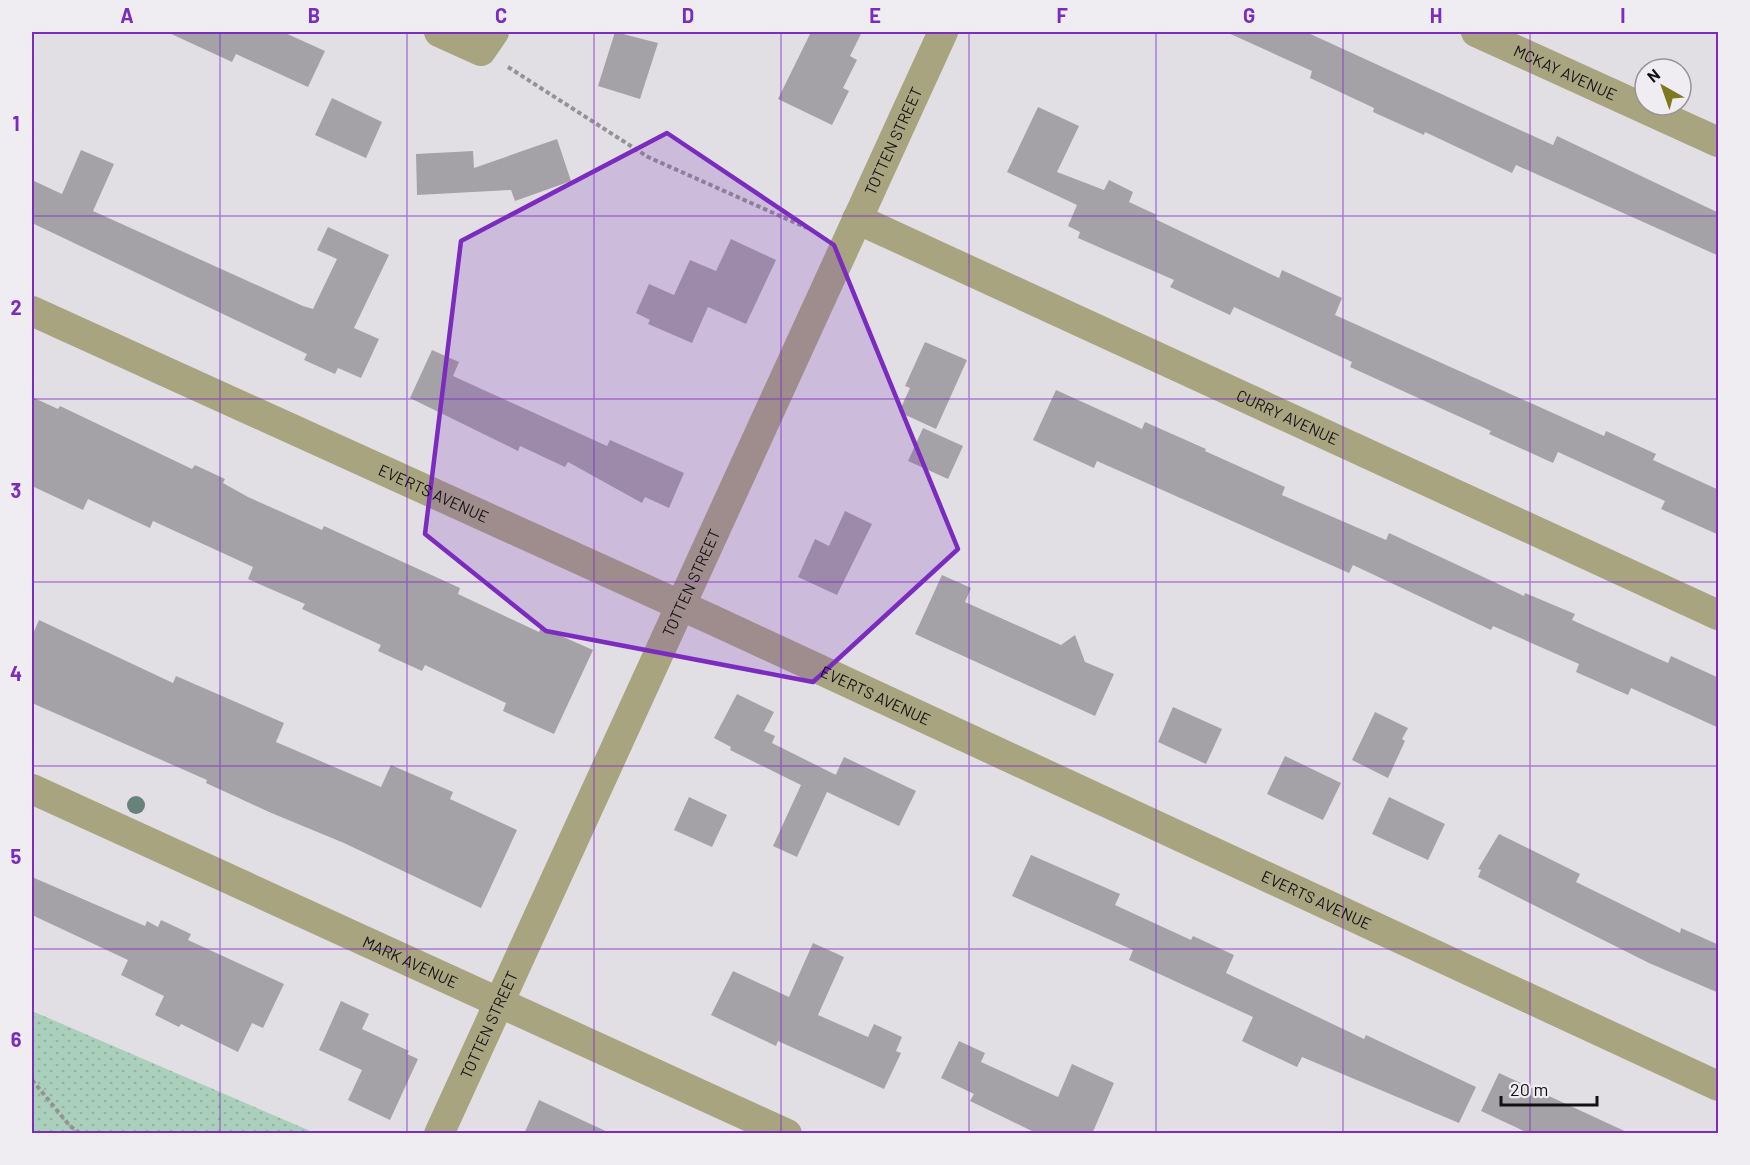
<svg xmlns="http://www.w3.org/2000/svg" width="1750" height="1165" viewBox="0 0 1750 1165" font-family="Barlow,sans-serif">
<style>
.grass{fill:url(#grass-dots)}
.building{fill:#a5a2a7}
.lines{fill:none;stroke-linecap:round;stroke-linejoin:round}
.path{stroke:#959296;stroke-width:4;stroke-dasharray:4.5 3;stroke-linecap:butt}
.street{stroke:#a8a480;stroke-width:30}
.tree{fill:#66837a}
.marked{fill:#7b2cbf;fill-opacity:0.2;stroke:#7b2cbf;stroke-width:4.5;stroke-linejoin:round}
.grid{fill:none;stroke:#7b2cbf;stroke-width:1.5;stroke-opacity:0.55}
.labels{text-anchor:middle;stroke-width:5;stroke-linejoin:round;paint-order:stroke}
.street-label{font-size:16px;fill:#131113;stroke:#efecf2}
.neatline{fill:none;stroke:#7b2cbf;stroke-width:2}
.grid-label{font-size:20px;text-anchor:middle;font-weight:bold;fill:#7b2cbf}
</style>
<defs>
<pattern id="grass-dots" width="8" height="8" patternUnits="userSpaceOnUse" patternTransform="scale(1.5)"><rect width="8" height="8" fill="#aad0bc"/><path d="M2 2h.1M6 6h.1" fill="none" stroke="#91b2a1" stroke-width="1.8" stroke-linecap="round"/></pattern>
</defs>
<rect width="100%" height="100%" fill="#e2dfe4"/>
<path class="grass" d="M 32,1011 L 315,1133 L 32,1133 Z"/>
<g class="building">
<path d="M 167,32 L 283,32 L 325,51 L 308,87 L 236,54 L 232,62 Z"/>
<path d="M 615,32 L 658,43 L 640,99 L 598,86 Z"/>
<path d="M 811,32 L 862,32 L 850,56 L 857,60 L 843,88 L 849,91 L 832,125 L 778,99 Z"/>
<path d="M 1226,32 L 1306,32 L 1553,145 L 1557,136 L 1719,213 L 1719,256 L 1516,165 L 1512,173 L 1425,132 L 1424,135 L 1373,112 L 1374,108 L 1310,78 L 1312,71 Z"/>
<path d="M 332,98 L 382,122 L 366,158 L 315,135 Z"/>
<path d="M 1038,107 L 1079,126 L 1057,172 L 1104,190 L 1109,180 L 1133,192 L 1129,202 L 1157,215 L 1155,219 L 1279,278 L 1282,270 L 1342,298 L 1335,315 L 1604,436 L 1606,431 L 1656,454 L 1653,460 L 1719,490 L 1719,535 L 1661,509 L 1665,501 L 1558,452 L 1553,463 L 1489,434 L 1491,431 L 1350,367 L 1352,362 L 1234,307 L 1230,315 L 1170,287 L 1174,280 L 1078,238 L 1080,232 L 1068,226 L 1077,205 L 1007,172 Z"/>
<path d="M 557,139 L 571,181 L 515,201 L 511,190 L 417,195 L 416,154 L 473,151 L 474,168 Z"/>
<path d="M 81,150 L 114,164 L 93,211 L 303,306 L 313,309 L 337,259 L 317,250 L 328,227 L 389,255 L 354,328 L 379,339 L 361,378 L 338,368 L 335,374 L 304,360 L 307,354 L 32,223 L 32,180 L 62,194 Z"/>
<path d="M 731,239 L 776,260 L 746,324 L 708,307 L 692,343 L 648,324 L 650,320 L 636,313 L 649,284 L 674,295 L 690,260 L 716,271 Z"/>
<path d="M 925,342 L 967,360 L 936,429 L 899,412 L 910,388 L 905,386 Z"/>
<path d="M 432,350 L 459,362 L 453,376 L 607,446 L 610,440 L 684,473 L 669,508 L 645,497 L 642,503 L 568,462 L 565,467 L 520,446 L 518,451 L 410,398 Z"/>
<path d="M 1056,390 L 1142,429 L 1145,422 L 1206,449 L 1205,451 L 1285,487 L 1282,495 L 1386,540 L 1389,533 L 1524,596 L 1525,593 L 1575,614 L 1572,620 L 1668,663 L 1671,656 L 1719,678 L 1719,728 L 1631,688 L 1628,695 L 1576,672 L 1579,664 L 1493,626 L 1491,630 L 1353,565 L 1349,573 L 1097,461 L 1094,468 L 1033,440 Z"/>
<path d="M 32,397 L 58,409 L 60,406 L 192,469 L 195,465 L 225,479 L 223,483 L 248,497 L 322,530 L 324,526 L 460,588 L 458,594 L 539,632 L 541,627 L 593,650 L 554,734 L 503,711 L 506,703 L 425,665 L 422,671 L 378,651 L 381,645 L 302,609 L 305,604 L 248,579 L 253,567 L 153,521 L 150,528 L 88,499 L 83,510 L 32,486 Z"/>
<path d="M 923,428 L 963,446 L 948,479 L 908,461 Z"/>
<path d="M 845,511 L 872,524 L 837,595 L 798,577 L 815,539 L 829,546 Z"/>
<path d="M 942,575 L 971,588 L 965,602 L 1061,645 L 1075,635 L 1085,662 L 1114,674 L 1095,716 L 915,634 Z"/>
<path d="M 39,620 L 173,683 L 176,676 L 284,723 L 276,742 L 381,787 L 391,765 L 453,792 L 450,799 L 517,830 L 481,908 L 344,843 L 269,812 L 206,783 L 207,780 L 32,703 L 32,636 Z"/>
<path d="M 737,694 L 774,712 L 764,731 L 775,736 L 772,743 L 836,775 L 831,785 L 844,757 L 916,791 L 899,826 L 827,792 L 797,857 L 773,846 L 801,785 L 730,750 L 731,747 L 714,738 Z"/>
<path d="M 1173,707 L 1222,729 L 1206,764 L 1158,742 Z"/>
<path d="M 1375,712 L 1408,728 L 1402,739 L 1405,741 L 1388,778 L 1352,760 Z"/>
<path d="M 1285,756 L 1341,783 L 1323,820 L 1267,794 Z"/>
<path d="M 689,797 L 727,815 L 712,847 L 674,830 Z"/>
<path d="M 1389,797 L 1445,824 L 1428,860 L 1372,834 Z"/>
<path d="M 1499,834 L 1580,874 L 1576,882 L 1680,933 L 1681,928 L 1719,945 L 1719,993 L 1649,963 L 1478,877 L 1481,870 L 1478,869 Z"/>
<path d="M 1031,855 L 1120,894 L 1115,905 L 1191,940 L 1193,936 L 1234,955 L 1226,973 L 1364,1039 L 1366,1035 L 1476,1087 L 1459,1123 L 1302,1057 L 1297,1067 L 1242,1041 L 1253,1017 L 1129,960 L 1133,950 L 1012,896 Z"/>
<path d="M 32,877 L 145,926 L 147,921 L 158,927 L 161,920 L 191,934 L 188,940 L 284,984 L 263,1028 L 252,1023 L 238,1052 L 181,1024 L 179,1027 L 155,1015 L 164,996 L 121,975 L 128,960 L 32,915 Z"/>
<path d="M 813,943 L 844,957 L 818,1015 L 868,1037 L 874,1024 L 902,1037 L 896,1051 L 901,1053 L 884,1089 L 778,1041 L 776,1046 L 711,1015 L 733,971 L 789,997 Z"/>
<path d="M 341,1001 L 369,1014 L 362,1029 L 409,1051 L 407,1054 L 418,1059 L 390,1120 L 348,1100 L 362,1070 L 319,1050 Z"/>
<path d="M 959,1041 L 985,1053 L 981,1062 L 1058,1097 L 1072,1064 L 1114,1083 L 1092,1134 L 1038,1134 L 970,1101 L 974,1094 L 941,1078 Z"/>
<path d="M 1499,1073 L 1631,1134 L 1530,1134 L 1481,1111 Z"/>
<path d="M 539,1100 L 612,1134 L 524,1134 Z"/>
</g>
<g class="lines">
<g class="path">
<path d="M 508,67 L 648,157 L 807,228"/>
<path d="M 32,1080 L 70,1126 L 81,1134"/>
</g>
<g class="street">
<path d="M 439,32 L 481,51 L 494,32"/>
<path id="s1" d="M 1476,32 L 1718,142"/>
<path id="s2" d="M 857,219 L 1718,615"/>
<path id="s3" d="M 32,311 L 715,621 L 1718,1086"/>
<path id="s4" d="M 32,789 L 787,1134"/>
<path id="s5" d="M 439,1134 L 943,32"/>
</g>
</g>
<circle class="tree" cx="136" cy="805" r="9"/>
<path class="marked" d="M 667,133 L 834,245 L 958,549 L 813,682 L 546,631 L 425,534 L 461,241 Z"/>
<path class="grid" d="M 220,32 L 220,1134M 407,32 L 407,1134M 594,32 L 594,1134M 781,32 L 781,1134M 969,32 L 969,1134M 1156,32 L 1156,1134M 1343,32 L 1343,1134M 1530,32 L 1530,1134M 32,216 L 1718,216M 32,399 L 1718,399M 32,582 L 1718,582M 32,766 L 1718,766M 32,949 L 1718,949"/>
<g class="labels">
<g class="street-label">
<text dy="6" stroke="none"><textPath href="#s1" startOffset="98">MCKAY AVENUE</textPath></text>
<text dy="6" stroke="none"><textPath href="#s5" startOffset="1092">TOTTEN STREET</textPath></text>
<text dy="6" stroke="none"><textPath href="#s2" startOffset="474">CURRY AVENUE</textPath></text>
<text dy="6" stroke="none"><textPath href="#s3" startOffset="441">EVERTS AVENUE</textPath></text>
<text dy="6" stroke="none"><textPath href="#s5" startOffset="606">TOTTEN STREET</textPath></text>
<text dy="6" stroke="none"><textPath href="#s3" startOffset="927">EVERTS AVENUE</textPath></text>
<text dy="6" stroke="none"><textPath href="#s3" startOffset="1413">EVERTS AVENUE</textPath></text>
<text dy="6" stroke="none"><textPath href="#s4" startOffset="416">MARK AVENUE</textPath></text>
<text dy="6" stroke="none"><textPath href="#s5" startOffset="120">TOTTEN STREET</textPath></text>
</g>
</g>
<rect width="1750" height="1165" fill="none" stroke="#efecf2" stroke-width="66"/>
<g transform="translate(1663 87) rotate(320)"><circle r="28" fill="#efecf2" stroke="#979499" stroke-width="1.5"/>
<path d="M0-4.5L10 22L0 15L-10 22Z" fill="#7e791f"/>
<text y="-9" font-size="16" font-weight="bold" text-anchor="middle" fill="#131113">N</text>
</g>
<path d="M1501 1096v9h96v-9" fill="none" stroke="#131113" stroke-width="3"/>
<text x="1510" y="1096" font-size="18" fill="#131113" stroke="#efecf2" stroke-width="4.5" paint-order="stroke">20 m</text>
<rect x="33" y="33" width="1684" height="1099" class="neatline"/>
<g class="grid-label">
<text x="127" y="23">A</text>
<text x="314" y="23">B</text>
<text x="501" y="23">C</text>
<text x="688" y="23">D</text>
<text x="875" y="23">E</text>
<text x="1062" y="23">F</text>
<text x="1249" y="23">G</text>
<text x="1436" y="23">H</text>
<text x="1623" y="23">I</text>
<text x="16" y="131">1</text>
<text x="16" y="315">2</text>
<text x="16" y="498">3</text>
<text x="16" y="681">4</text>
<text x="16" y="864">5</text>
<text x="16" y="1047">6</text>
</g>
</svg>
